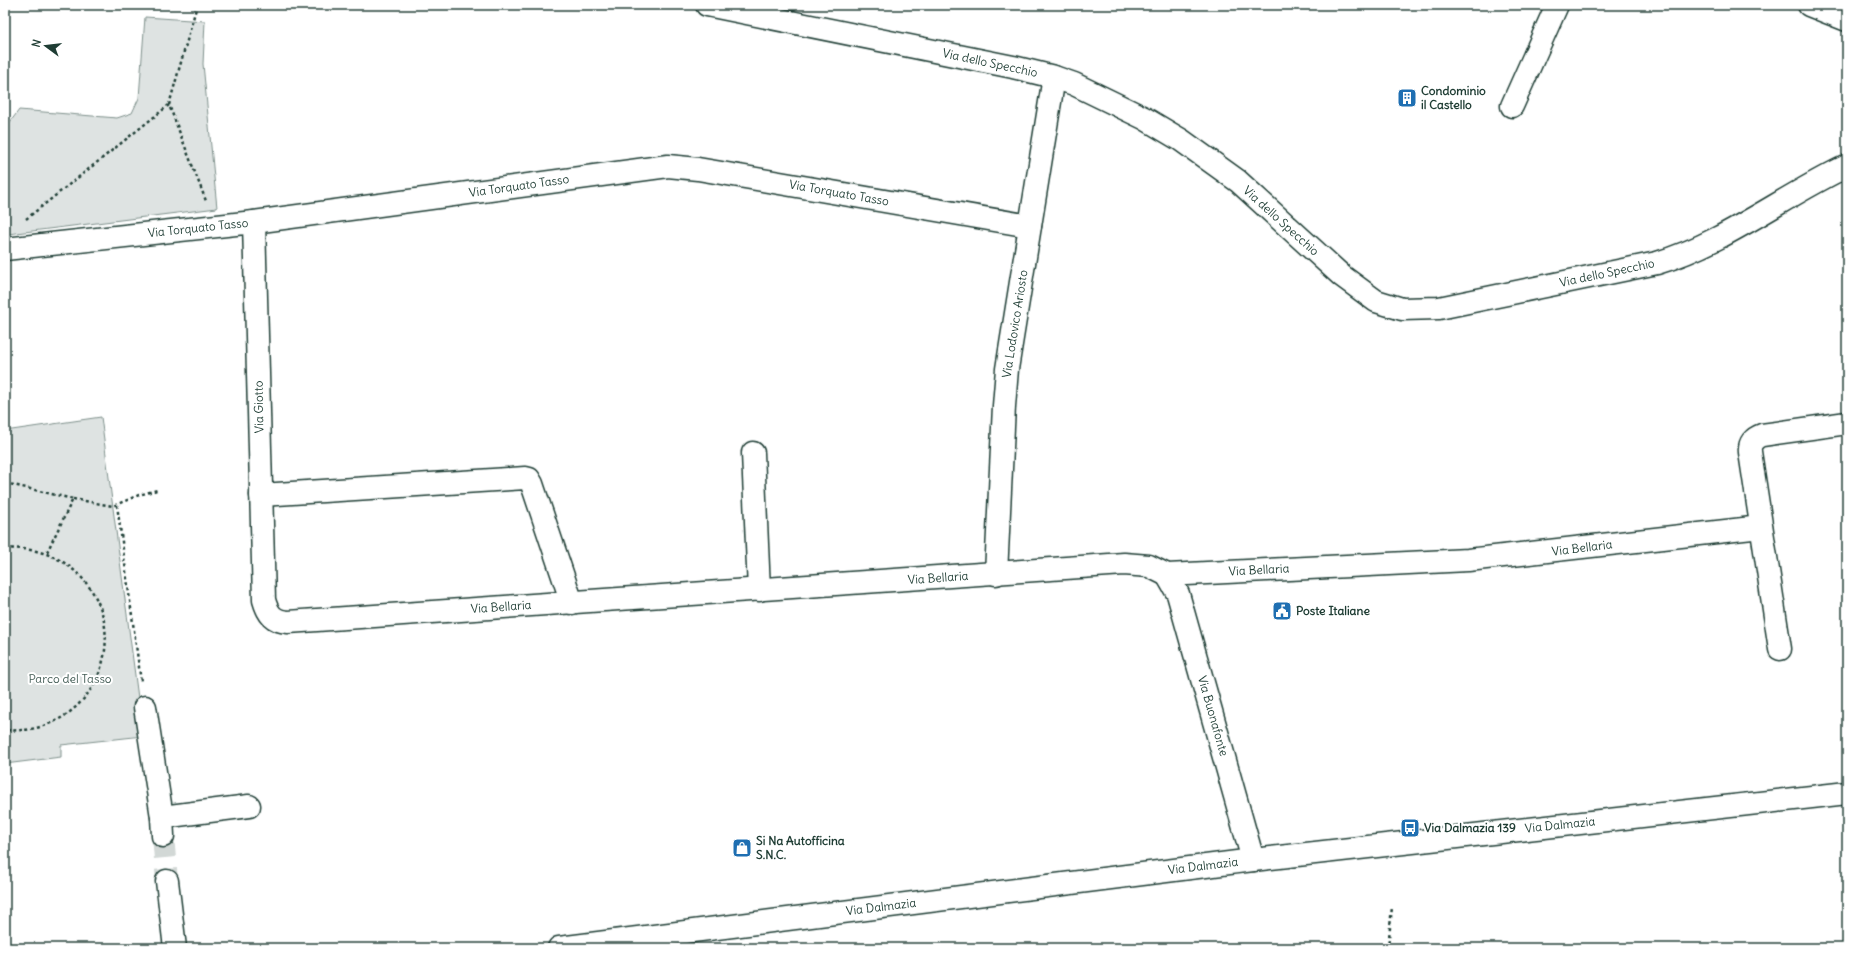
<svg xmlns="http://www.w3.org/2000/svg" width="1852" height="953" viewBox="0 0 1852 953" font-family="Delius,sans-serif">
<style>
.green{fill:#dee3e2;stroke:#7e908b}
.lines{fill:none;stroke-linecap:round;stroke-linejoin:round}
.minor-tunnel{stroke:#d2d8d6;stroke-width:22;stroke-dasharray:22 11;stroke-linecap:butt}
.minor-casing{stroke:#1f3d34;stroke-width:25}
.path{stroke:#1f3d34;stroke-width:2.5;stroke-dasharray:3 3;stroke-linecap:butt}
.minor{stroke:#fff;stroke-width:22}
.labels{text-anchor:middle;stroke-width:4;stroke-linejoin:round;paint-order:stroke}
.street-label{font-size:12px;fill:#1f3d34;stroke:#fff}
.poi-label{font-size:12px;font-weight:bold;fill:#1f3d34;stroke:#fff;text-anchor:start}
.park-label{font-size:12px;fill:#455e57;stroke:#fff}
</style>
<rect width="100%" height="100%" fill="#fff"/>
<filter id="ink" filterUnits="userSpaceOnUse"><feTurbulence type="fractalNoise" baseFrequency=".025" numOctaves="2"/><feDisplacementMap in="SourceGraphic" scale="8" xChannelSelector="R" yChannelSelector="G"/><feConvolveMatrix kernelMatrix="1 2 1 2 8 2 1 2 1" color-interpolation-filters="sRGB"/></filter>
<g filter="url(#ink)">
<g class="green">
<path d="M 145,17 L 205,21 L 203,64 L 217,208 L 8,234 L 5,183 L 5,129 L 19,110 L 117,118 L 132,113 L 139,98 Z"/>
<path d="M 101,417 L 143,736 L 61,745 L 61,757 L 5,764 L 5,431 Z"/>
</g>
<g class="lines">
<path class="minor-tunnel" d="M 163,836 L 167,881"/>
<defs>
<g id="minor">
<path d="M 707,5 L 1013,67 L 1054,77 L 1074,84 L 1144,118 L 1181,140 L 1238,181 L 1342,276 L 1376,301 L 1402,309 L 1439,308 L 1657,263 C 1725,243 1783,196 1847,166"/>
<path d="M 1809,5 L 1847,20"/>
<path d="M 1512,106 L 1557,5"/>
<path d="M 254,222 L 264,600 C 268,614 273,621 288,622 L 1124,564 L 1149,566 L 1167,575 L 1468,560 L 1761,527"/>
<path d="M 5,249 L 254,222 L 668,166 L 698,169 L 1030,226"/>
<path d="M 753,453 L 759,590"/>
<path d="M 261,495 L 525,478 L 529,479 L 532,484 L 572,603"/>
<path d="M 996,574 L 1004,406 L 1007,369 L 1054,77"/>
<path d="M 1167,575 L 1178,594 L 1253,860"/>
<path d="M 1780,649 L 1750,452 C 1749,443 1754,438 1762,435 L 1847,423"/>
<path d="M 145,707 L 162,817 L 163,836"/>
<path d="M 162,817 L 249,806"/>
<path d="M 167,881 L 175,948"/>
<path d="M 559,948 L 1253,860 L 1847,793"/>
</g>
</defs>
<use href="#minor" class="minor-casing"/>
<g class="path">
<path d="M 1777,5 L 1783,7"/>
<path d="M 169,105 L 197,5"/>
<path d="M 26,219 L 169,105 L 206,201"/>
<path d="M 5,483 L 73,499 L 46,554"/>
<path d="M 73,499 L 113,506 L 139,495 L 157,490"/>
<path d="M 117,505 L 141,682"/>
<path d="M 5,549 C 26,547 49,552 66,564 C 143,619 100,738 5,730"/>
<path d="M 1388,948 L 1392,907"/>
</g>
<use href="#minor" class="minor"/>
</g>
</g>
<defs>
<symbol id="building-square" viewBox="-11 -11 22 22"><rect x="-9" y="-9" width="18" height="18" rx="4" fill="#1f6fb2" stroke="#fff"/><path d="M-4-6H4V6H1V3H-1V6H-4ZM-2.5-4.3h1.7v1.8h-1.7ZM.8-4.3h1.7v1.8H.8ZM-2.5-1h1.7V.8h-1.7ZM.8-1h1.7V.8H.8Z" fill="#fff"/></symbol>
<symbol id="civic-square" viewBox="-11 -11 22 22"><rect x="-9" y="-9" width="18" height="18" rx="4" fill="#1f6fb2" stroke="#fff"/><path d="M-.6-6.5H3V-4.5H.6V-3L4-1V1h2V6H-6V1h2V-1L-.6-3ZM-1.2 2.5V6h2.4V2.5Z" fill="#fff"/></symbol>
<symbol id="bus-square" viewBox="-11 -11 22 22"><rect x="-9" y="-9" width="18" height="18" rx="4" fill="#1f6fb2" stroke="#fff"/><path d="M-5-6H5V4H4V6H2V4H-2V6H-4V4H-5ZM-3.5-4V0h7V-4ZM-3.5 1.2v1.5H-2V1.2ZM2 1.2v1.5H3.5V1.2Z" fill="#fff"/></symbol>
<symbol id="shop-square" viewBox="-11 -11 22 22"><rect x="-9" y="-9" width="18" height="18" rx="4" fill="#1f6fb2" stroke="#fff"/><path d="M-5-2.5h2.3a2.7 3.5 0 0 1 5.4 0H5L5.5 6h-11ZM-1.5-2.5h3a1.5 2.3 0 0 0-3 0Z" fill="#fff"/></symbol>
</defs>
<g fill-rule="evenodd">
<use href="#building-square" x="1396" y="87" width="22" height="22"/>
<use href="#civic-square" x="1271" y="600" width="22" height="22"/>
<use href="#bus-square" x="1399" y="817" width="22" height="22"/>
<use href="#shop-square" x="731" y="837" width="22" height="22"/>
</g>
<g class="labels">
<g class="street-label">
<text transform="translate(990 63) rotate(12)" y="4">Via dello Specchio</text>
<text transform="translate(519 186) rotate(-8)" y="4">Via Torquato Tasso</text>
<text transform="translate(839 193) rotate(10)" y="4">Via Torquato Tasso</text>
<text transform="translate(1281 221) rotate(42)" y="4">Via dello Specchio</text>
<text transform="translate(198 228) rotate(-6)" y="4">Via Torquato Tasso</text>
<text transform="translate(1607 273) rotate(-12)" y="4">Via dello Specchio</text>
<text transform="translate(1015 324) rotate(-81)" y="4">Via Lodovico Ariosto</text>
<text transform="translate(259 407) rotate(-91)" y="4">Via Giotto</text>
<text transform="translate(1582 548) rotate(-7)" y="4">Via Bellaria</text>
<text transform="translate(1259 570) rotate(-3)" y="4">Via Bellaria</text>
<text transform="translate(938 578) rotate(-4)" y="4">Via Bellaria</text>
<text transform="translate(501 607) rotate(-4)" y="4">Via Bellaria</text>
<text transform="translate(1213 716) rotate(74)" y="4">Via Buonafonte</text>
<text transform="translate(1560 825) rotate(-6)" y="4">Via Dalmazia</text>
<text transform="translate(1203 866) rotate(-7)" y="4">Via Dalmazia</text>
<text transform="translate(881 907) rotate(-7)" y="4">Via Dalmazia</text>
</g>
<g class="poi-label">
<text x="1421" y="95">Condominio<tspan x="1421" dy="14">il Castello</tspan></text>
<text x="1296" y="615">Poste Italiane</text>
<text x="1424" y="832">Via Dalmazia 139</text>
<text x="756" y="845">Si Na Autofficina<tspan x="756" dy="14">S.N.C.</tspan></text>
</g>
<g class="park-label">
<text x="70" y="683">Parco del Tasso</text>
</g>
</g>
<rect width="1852" height="953" fill="none" stroke="#fff" stroke-width="20"/>
<rect x="10" y="10" width="1832" height="933" fill="none" stroke="#1f3d34" stroke-width="1.5" filter="url(#ink)"/>
<g transform="translate(46 46) rotate(285)" stroke="#ffffff" stroke-width="3" paint-order="stroke">
<path d="M0-3L7 15L0 10L-7 15Z" fill="#1f3d34"/>
<text y="-6" font-size="11" font-weight="bold" text-anchor="middle" fill="#1f3d34">N</text>
</g>
</svg>
